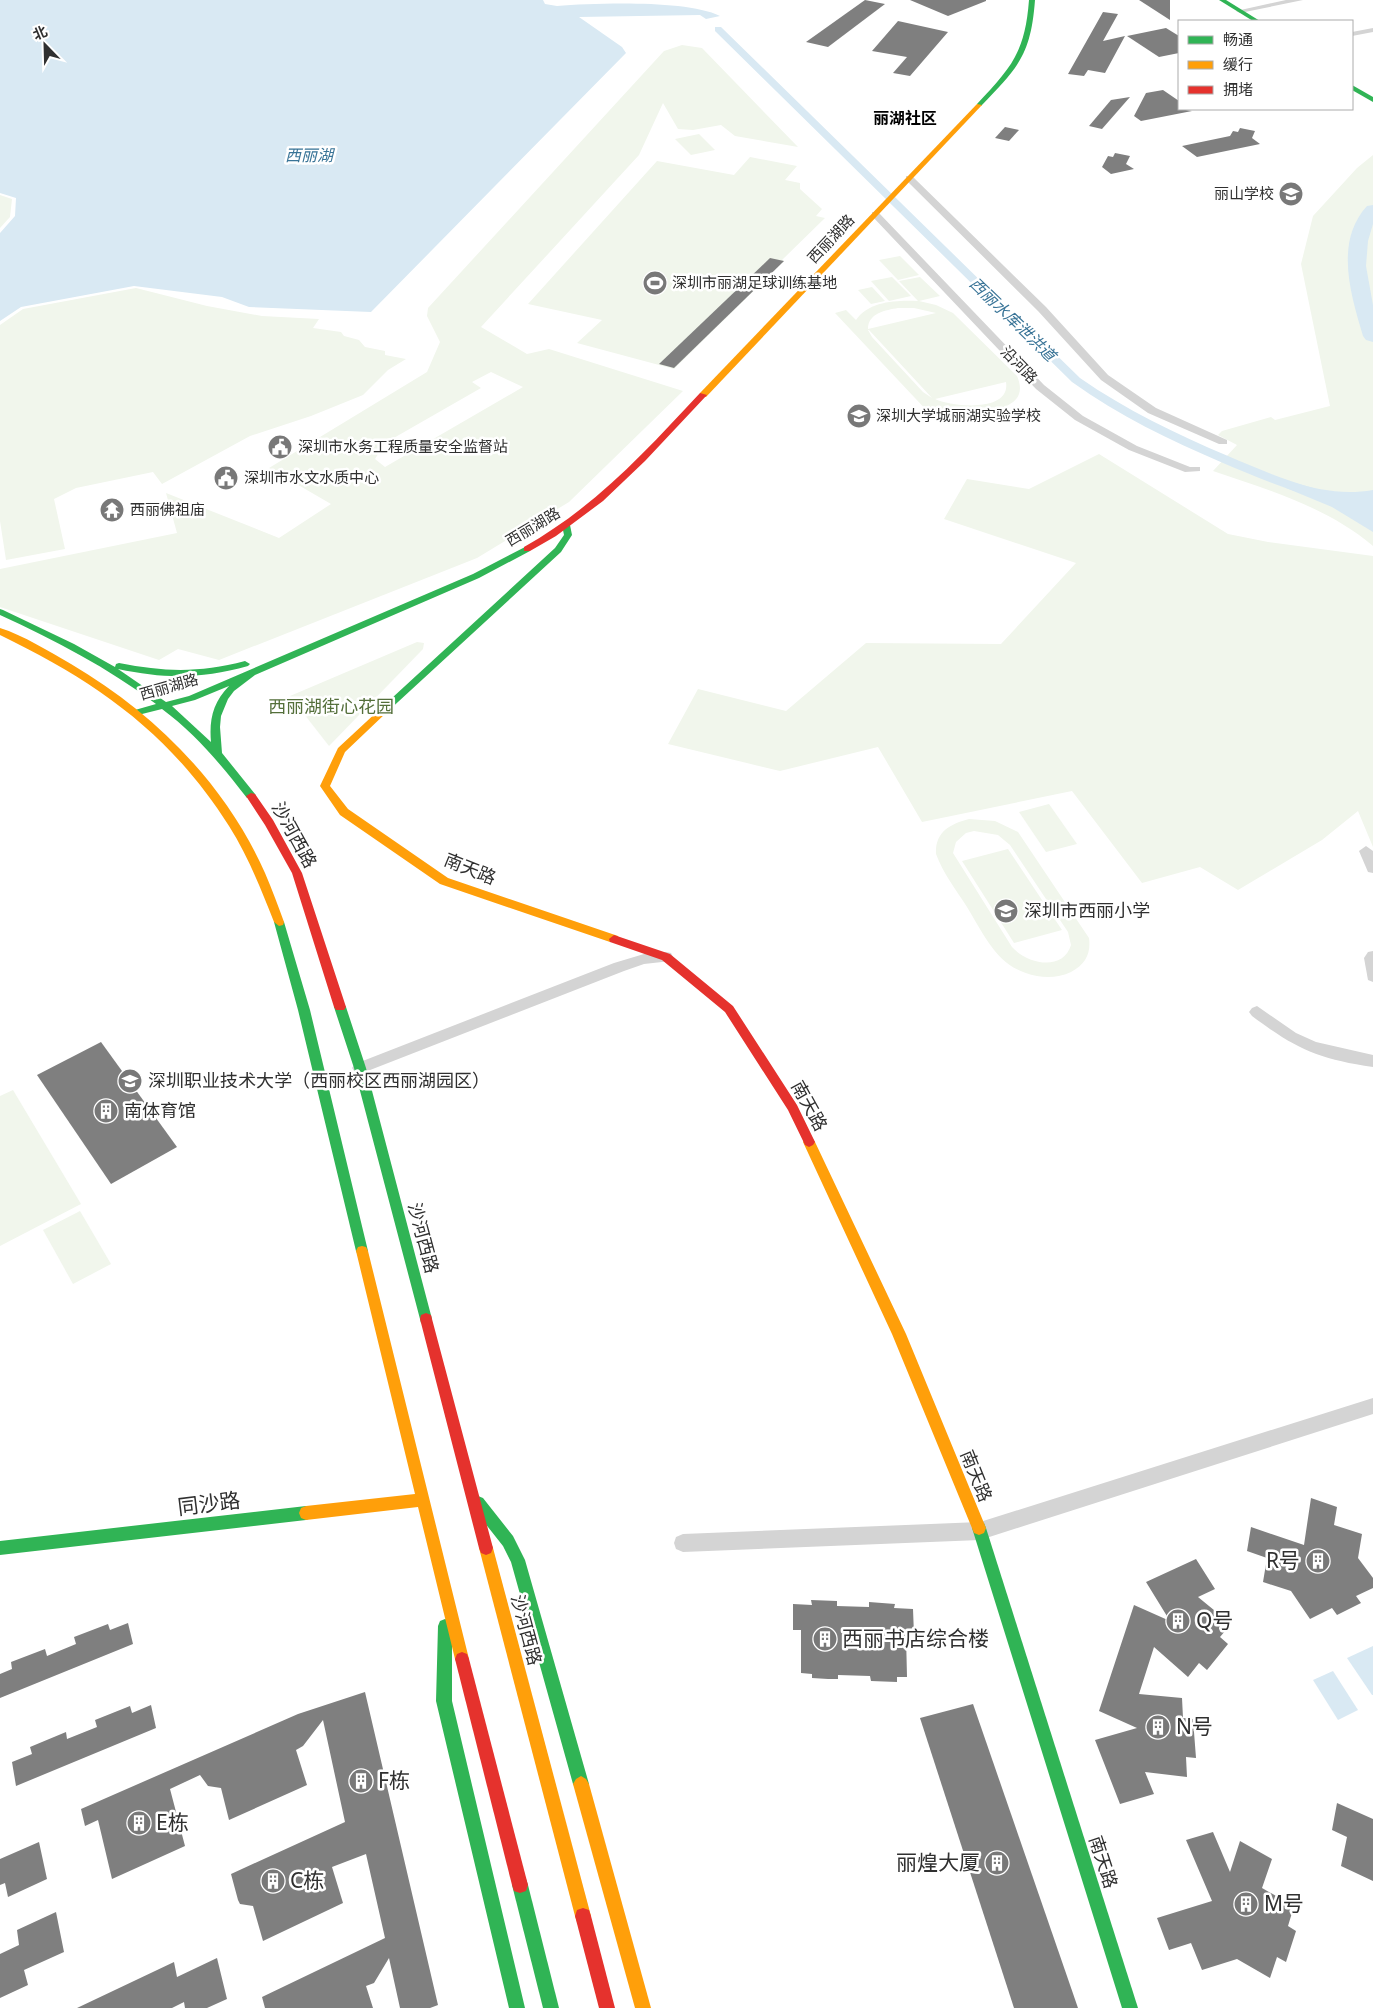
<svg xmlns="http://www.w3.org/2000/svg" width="1373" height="2008" viewBox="0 0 1373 2008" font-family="'Noto Sans','Noto Sans SC',sans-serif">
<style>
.green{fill:#f1f6ec;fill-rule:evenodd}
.water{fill:#d9e9f3}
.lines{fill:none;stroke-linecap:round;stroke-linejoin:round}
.canal{fill:#d9e9f3;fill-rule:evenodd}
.river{fill:#d9e9f3;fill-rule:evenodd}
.building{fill:#7f7f7f}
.street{fill:#d4d4d4;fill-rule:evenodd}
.fast{fill:#30b455;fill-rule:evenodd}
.slow{fill:#ff9f0a;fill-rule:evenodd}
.jam{fill:#e5322d;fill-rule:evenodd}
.labels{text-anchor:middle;stroke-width:5;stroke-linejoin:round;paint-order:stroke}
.far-poi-label{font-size:15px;fill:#303030;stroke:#fff;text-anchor:start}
.far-street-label{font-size:15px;fill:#303030;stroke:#fff}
.far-quarter-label{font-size:16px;font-weight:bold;fill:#000;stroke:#fff}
.far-water-label{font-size:16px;font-style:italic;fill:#397497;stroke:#fff}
.park-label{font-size:18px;fill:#546f3a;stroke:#fff}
.street-label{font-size:18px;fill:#303030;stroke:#fff}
.poi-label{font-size:18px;fill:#303030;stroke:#fff;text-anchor:start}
.near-street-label{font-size:21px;fill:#303030;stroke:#fff}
.near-poi-label{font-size:21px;fill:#303030;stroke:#fff;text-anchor:start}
</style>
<rect width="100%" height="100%" fill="#fff"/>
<g class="green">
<path d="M 682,45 L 702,48 L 798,147 L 735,136 L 721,125 L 693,130 L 678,129 L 663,103 L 639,155 L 481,327 L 527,354 L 549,349 L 683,391 L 569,502 L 477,558 L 219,660 L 178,649 L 159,660 L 0,607 L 0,569 L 177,533 L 166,493 L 279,538 L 331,504 L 269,468 L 427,372 L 440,342 L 427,316 L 428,308 L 664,51 ZM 491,372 L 523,387 L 385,467 L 375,459 L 385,443 L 481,388 L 472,382 Z"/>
<path d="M 699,134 L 715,150 L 691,155 L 675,139 Z"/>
<path d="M 1373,155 L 1373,546 C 1327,507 1269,490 1213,471 L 1237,445 L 1218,435 L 1222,431 L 1271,417 L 1275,420 L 1330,406 L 1301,264 L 1313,216 L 1357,168 Z"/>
<path d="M 750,157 L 797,166 L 785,180 L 800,183 L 800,189 L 822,209 L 816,216 L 825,218 L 782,260 L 784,261 L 674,369 L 577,343 L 602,320 L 528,304 L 657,161 L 734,175 Z"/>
<path d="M 0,195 L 12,199 L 10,217 L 0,228 Z"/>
<path d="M 900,256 L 919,275 L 898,280 L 879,260 Z"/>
<path d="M 892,277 L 911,296 L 889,301 L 871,281 Z"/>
<path d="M 920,277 L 940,296 L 919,301 L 936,305 L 953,313 L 1017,376 C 1037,422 949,410 930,414 L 835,313 L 846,310 L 856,320 C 869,301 897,300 918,301 L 899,281 ZM 898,308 L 914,308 L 936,313 L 868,329 C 868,313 886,310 898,308 ZM 868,330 L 869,330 L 932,398 L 923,392 L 872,337 ZM 1006,382 C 1011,413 952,407 935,399 Z"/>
<path d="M 872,287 L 885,301 L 871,304 L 858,290 Z"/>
<path d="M 136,288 L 207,306 L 262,316 L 319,319 L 313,328 L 341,332 L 344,336 L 359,340 L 365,347 L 385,351 L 385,355 L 406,359 L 388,370 L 363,395 L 311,416 L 250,436 L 162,484 L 153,472 L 76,488 L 54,499 L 65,549 L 6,560 L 0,521 L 0,325 L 23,309 Z"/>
<path d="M 1099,454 L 1228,534 L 1268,542 L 1373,556 L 1373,847 L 1358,811 L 1322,840 L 1238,890 L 1200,867 L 1142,883 L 1072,791 L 922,822 L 878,747 L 780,771 L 668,744 L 698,689 L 786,711 L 866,643 L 1001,644 L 1076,563 L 944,519 L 967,479 L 1029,489 Z"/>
<path d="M 417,642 L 424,643 L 423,649 L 329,746 L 290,696 Z"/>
<path d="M 1049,804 L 1077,844 L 1046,852 L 1019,812 Z"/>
<path d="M 969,819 L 995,821 L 1018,832 L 1089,938 C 1091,953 1086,964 1071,972 C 1061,977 1048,978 1037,976 C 998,969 986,938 967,907 C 956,890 943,873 936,854 C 935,832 950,824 969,819 ZM 974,831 L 998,835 L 1010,845 L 1068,932 L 1071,945 C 1063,972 1027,964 1012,947 L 953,853 L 956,842 L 966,833 Z"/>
<path d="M 1008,849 L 1062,930 L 1014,943 L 962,861 Z"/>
<path d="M 13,1090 L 81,1204 L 0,1246 L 0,1096 Z"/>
<path d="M 80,1211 L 111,1264 L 73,1284 L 43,1230 Z"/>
</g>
<g class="water">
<path d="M 0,0 L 543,0 L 545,4 L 557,6 C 599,3 687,0 720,16 L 706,19 L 700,15 L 579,17 L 622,47 L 626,53 L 371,312 L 249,307 L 222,297 L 134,286 L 21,307 L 0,321 L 0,233 L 15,216 L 16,198 L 0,193 Z"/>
<path d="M 1291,482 C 1320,490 1343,495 1373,490 L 1373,532 L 1332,507 L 1286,488 Z"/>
<path d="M 1373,1646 L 1373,1695 L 1372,1695 L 1347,1658 Z"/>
<path d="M 1333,1671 L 1358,1710 L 1338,1720 L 1313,1680 Z"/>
</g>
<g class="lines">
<path class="canal" d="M 715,27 L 721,27 L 1080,378 C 1126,410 1176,434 1228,456 C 1256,468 1284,480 1313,488 L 1315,491 L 1313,494 L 1309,495 C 1279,487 1252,475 1223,463 C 1170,440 1119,416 1072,382 L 715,31 Z"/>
<path class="river" d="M 1373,205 L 1373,224 L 1368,241 L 1366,266 L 1373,305 L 1373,342 L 1366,340 L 1363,336 C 1351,295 1334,242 1367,206 Z"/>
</g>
<g class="building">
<path d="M 865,0 L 885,4 L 828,47 L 806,42 Z"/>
<path d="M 910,0 L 986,0 L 986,1 L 948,16 Z"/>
<path d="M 1139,0 L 1170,0 L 1170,20 Z"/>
<path d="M 1103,12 L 1118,14 L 1103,41 L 1125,36 L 1105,73 L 1088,70 L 1084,76 L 1068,74 Z"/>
<path d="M 898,21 L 948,32 L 910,76 L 893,73 L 907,57 L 872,51 Z"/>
<path d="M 1166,28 L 1179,36 L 1179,53 L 1159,57 L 1127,36 Z"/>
<path d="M 1163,90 L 1179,101 L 1179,109 L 1192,111 L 1141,121 L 1134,116 L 1146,93 Z"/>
<path d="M 1130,97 L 1102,129 L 1089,126 L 1111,100 Z"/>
<path d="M 1005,127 L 1019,130 L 1009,141 L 995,138 Z"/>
<path d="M 1240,128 L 1255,131 L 1252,138 L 1260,144 L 1197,157 L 1182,146 L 1230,136 L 1233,131 L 1238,132 Z"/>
<path d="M 1115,153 L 1130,156 L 1126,164 L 1134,169 L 1111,174 L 1102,167 L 1108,156 L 1113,157 Z"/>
<path d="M 770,258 L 784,261 L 674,368 L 659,364 Z"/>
<path d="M 101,1042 L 177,1147 L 111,1184 L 37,1075 Z"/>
<path d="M 1311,1498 L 1337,1507 L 1334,1525 L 1362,1534 L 1358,1558 L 1373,1578 L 1373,1588 L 1356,1596 L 1361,1603 L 1337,1615 L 1332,1608 L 1310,1619 L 1291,1591 L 1263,1582 L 1267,1558 L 1247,1551 L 1251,1527 L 1304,1545 Z"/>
<path d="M 1196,1559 L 1215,1589 L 1198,1597 L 1231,1624 L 1220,1637 L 1228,1644 L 1207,1670 L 1199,1663 L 1188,1677 L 1154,1647 L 1139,1694 L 1182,1698 L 1183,1718 L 1193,1719 L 1196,1758 L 1186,1757 L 1187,1777 L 1145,1772 L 1154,1794 L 1120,1804 L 1095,1740 L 1137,1728 L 1099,1711 L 1134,1605 L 1170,1621 L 1146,1582 Z"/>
<path d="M 811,1600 L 837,1601 L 837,1606 L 869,1607 L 869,1602 L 895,1604 L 894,1608 L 913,1609 L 914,1635 L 906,1635 L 907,1677 L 897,1677 L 897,1682 L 871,1681 L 870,1676 L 838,1675 L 838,1679 L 828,1679 L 812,1678 L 812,1674 L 801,1673 L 801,1630 L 793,1630 L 793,1604 L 812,1605 Z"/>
<path d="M 128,1623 L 133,1644 L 0,1698 L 0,1674 L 12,1669 L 11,1662 L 45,1649 L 47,1656 L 76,1644 L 74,1637 L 108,1624 L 110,1630 Z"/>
<path d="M 365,1692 L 438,2005 L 430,2008 L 400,2008 L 389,1958 L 374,1983 L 366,1986 L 373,2008 L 265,2008 L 262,1997 L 385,1938 L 366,1854 L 332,1867 L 343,1903 L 263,1941 L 253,1906 L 240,1904 L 238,1900 L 231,1874 L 345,1822 L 323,1720 L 303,1746 L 296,1750 L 307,1785 L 229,1820 L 221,1788 L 208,1786 L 200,1775 L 170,1789 L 185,1846 L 112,1879 L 98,1820 L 85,1826 L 81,1809 L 298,1714 Z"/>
<path d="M 973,1704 L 1078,2008 L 1014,2008 L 920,1718 Z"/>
<path d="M 151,1705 L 156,1728 L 16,1786 L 12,1762 L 32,1754 L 30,1747 L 66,1732 L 67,1739 L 97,1727 L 95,1720 L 130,1706 L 132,1713 Z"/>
<path d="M 1337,1803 L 1373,1819 L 1373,1881 L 1341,1866 L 1347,1837 L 1332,1830 Z"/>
<path d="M 1213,1832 L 1230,1872 L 1240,1841 L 1272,1859 L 1262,1888 L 1294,1906 L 1288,1926 L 1296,1931 L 1286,1962 L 1277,1957 L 1270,1978 L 1237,1959 L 1202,1970 L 1191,1943 L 1169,1950 L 1157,1918 L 1212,1901 L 1186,1840 Z"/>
<path d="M 39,1842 L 47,1879 L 8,1897 L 5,1883 L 0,1885 L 0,1859 Z"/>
<path d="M 56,1912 L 64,1952 L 24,1970 L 28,1985 L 0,1998 L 0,1954 L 19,1945 L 17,1930 Z"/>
<path d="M 217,1958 L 227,1999 L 207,2008 L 185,2008 L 184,2002 L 172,2008 L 77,2008 L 174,1962 L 177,1977 Z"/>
</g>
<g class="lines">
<g class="street">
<path d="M 1286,0 L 1303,0 L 1240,13 L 1236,11 Z"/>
<path d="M 1373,28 L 1373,32 L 1352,36 L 1352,32 Z"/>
<path d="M 906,176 L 912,176 L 1046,307 L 1108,375 L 1156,408 L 1227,440 L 1227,444 L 1219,444 L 1148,413 L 1101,380 L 1038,311 L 906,180 Z"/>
<path d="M 872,212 L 878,212 L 1044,385 L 1083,416 L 1137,446 L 1190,467 L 1200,467 L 1200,471 L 1185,472 L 1129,450 L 1075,420 L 1036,389 L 872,216 Z"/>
<path d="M 1366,846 L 1373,851 L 1373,873 L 1368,872 L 1359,851 Z"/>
<path d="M 1373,951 L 1373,982 L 1368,980 L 1364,958 L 1368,952 Z"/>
<path d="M 666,952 L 671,953 L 673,957 L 671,961 L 644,964 L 624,971 L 365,1072 L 360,1074 L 355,1072 L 352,1068 L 355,1064 L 614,963 L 644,954 Z"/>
<path d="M 1257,1006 L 1296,1033 L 1316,1042 L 1373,1055 L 1373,1067 C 1318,1059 1296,1049 1252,1016 L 1249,1012 L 1252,1008 Z"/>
<path d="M 1373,1398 L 1373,1414 L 980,1540 L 683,1552 L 676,1549 L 674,1543 L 676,1537 L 683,1534 L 980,1522 Z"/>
</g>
<g class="fast">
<path d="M 1029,0 L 1035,0 C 1031,55 1018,68 981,106 L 977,106 L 977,104 C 1012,67 1025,52 1029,0 Z"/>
<path d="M 1219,0 L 1226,0 L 1260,21 L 1253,21 Z"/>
<path d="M 1352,85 L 1373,97 L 1373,102 L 1352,90 Z"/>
<path d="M 566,522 L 570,525 L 572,535 L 561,552 L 386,713 L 380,713 L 378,711 L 380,709 L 555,548 L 564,535 L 562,525 Z"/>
<path d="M 527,546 L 530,547 L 530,551 L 479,578 L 255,675 L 234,691 L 228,699 L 221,716 L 220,727 L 222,753 L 255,794 L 256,796 L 255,798 L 247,798 C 222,766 196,734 162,709 L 138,715 L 135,714 L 133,712 L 135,710 L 156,704 C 108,668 55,640 0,615 L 0,609 L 3,610 L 74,644 L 115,667 L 116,664 L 119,663 C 165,672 199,673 245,661 L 250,664 L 248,666 C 201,679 165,679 118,669 L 166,702 L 189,696 L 473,574 ZM 229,686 C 213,702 209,720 211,742 L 172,706 L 195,700 Z"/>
<path d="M 279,918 L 284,922 L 310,1010 L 368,1251 L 366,1255 L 362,1256 L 358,1255 L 356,1251 L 298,1010 L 274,922 Z"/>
<path d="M 340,1003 L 344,1004 L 346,1007 L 366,1068 L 432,1319 L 431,1323 L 426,1325 L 421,1323 L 420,1319 L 354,1068 L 334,1007 L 336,1004 Z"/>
<path d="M 478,1496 L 483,1498 L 513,1536 L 525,1560 L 589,1784 L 586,1789 L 581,1792 L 576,1789 L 573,1784 L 511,1562 L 503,1546 L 473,1508 L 471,1503 L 473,1498 Z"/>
<path d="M 306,1506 L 311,1508 L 313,1513 L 311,1518 L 306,1520 L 0,1555 L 0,1541 Z"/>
<path d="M 979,1521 L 984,1523 L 986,1528 L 1138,2008 L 1122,2008 L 972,1528 L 974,1523 Z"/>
<path d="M 445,1619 L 450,1621 L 452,1626 L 452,1701 L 525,2008 L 509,2008 L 436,1701 L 438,1626 L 440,1621 Z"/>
<path d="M 520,1877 L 526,1879 L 528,1885 L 559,2008 L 543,2008 L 512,1885 L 514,1879 Z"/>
</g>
<g class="slow">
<path d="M 977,104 L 982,105 L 706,397 L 700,397 L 700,393 Z"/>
<path d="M 0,628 C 23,635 50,652 71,664 C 154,713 225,783 265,873 C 272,889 278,906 284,922 L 283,925 L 279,926 L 274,922 C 261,889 248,856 229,826 C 170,733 97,682 0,635 Z"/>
<path d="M 383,708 L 388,711 L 386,713 L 345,752 L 330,786 L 348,809 L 448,878 L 618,936 L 619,939 L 618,942 L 610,942 L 440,884 L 340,815 L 320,786 L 338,748 L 380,709 Z"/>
<path d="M 809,1137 L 813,1139 L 815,1142 L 906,1334 L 986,1528 L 984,1533 L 979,1535 L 974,1533 L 892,1334 L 803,1142 L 805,1139 Z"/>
<path d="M 362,1246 L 366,1247 L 368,1251 L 469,1659 L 467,1664 L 462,1666 L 457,1664 L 455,1659 L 418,1507 L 306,1520 L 301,1518 L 299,1513 L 301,1508 L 306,1506 L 415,1494 L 356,1251 L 358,1247 Z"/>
<path d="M 486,1541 L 491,1543 L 493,1548 L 591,1916 L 589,1922 L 583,1924 L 577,1922 L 575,1916 L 479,1548 L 481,1543 Z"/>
<path d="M 581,1776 L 586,1779 L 589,1784 L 651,2008 L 635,2008 L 573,1784 L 576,1779 Z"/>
</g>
<g class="jam">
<path d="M 700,393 L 707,395 L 645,461 L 603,501 L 556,536 L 530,551 L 524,551 L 524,547 C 595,507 645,452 700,393 Z"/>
<path d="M 251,793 L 255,794 L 273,820 L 302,873 L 346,1007 L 344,1010 L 336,1010 L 334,1007 L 292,873 L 265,825 L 246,796 Z"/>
<path d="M 614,935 L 670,954 L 733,1006 L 797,1105 L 815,1142 L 813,1145 L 809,1147 L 805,1145 L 788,1110 L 725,1012 L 662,960 L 610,942 L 609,939 Z"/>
<path d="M 426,1313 L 431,1315 L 432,1319 L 493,1548 L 491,1553 L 486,1555 L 481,1553 L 479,1548 L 420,1319 L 421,1315 Z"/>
<path d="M 462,1652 L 467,1654 L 469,1659 L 528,1885 L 526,1891 L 520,1893 L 514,1891 L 512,1885 L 455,1659 L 457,1654 Z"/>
<path d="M 583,1908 L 589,1910 L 591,1916 L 615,2008 L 599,2008 L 575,1916 L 577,1910 Z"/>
</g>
</g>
<defs>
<symbol id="school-disc" viewBox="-11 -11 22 22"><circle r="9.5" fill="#787878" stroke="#fff"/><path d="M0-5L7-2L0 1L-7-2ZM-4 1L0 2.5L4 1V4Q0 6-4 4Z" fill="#fff"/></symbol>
<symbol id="stadium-disc" viewBox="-11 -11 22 22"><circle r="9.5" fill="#787878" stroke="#fff"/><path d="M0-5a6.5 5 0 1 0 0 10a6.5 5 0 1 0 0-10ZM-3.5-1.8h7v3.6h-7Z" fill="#fff"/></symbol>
<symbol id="civic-disc" viewBox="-11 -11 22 22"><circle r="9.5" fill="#787878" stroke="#fff"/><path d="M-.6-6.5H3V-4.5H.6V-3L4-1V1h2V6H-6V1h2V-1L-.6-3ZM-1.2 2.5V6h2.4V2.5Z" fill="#fff"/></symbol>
<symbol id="temple-disc" viewBox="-11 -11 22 22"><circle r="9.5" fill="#787878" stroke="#fff"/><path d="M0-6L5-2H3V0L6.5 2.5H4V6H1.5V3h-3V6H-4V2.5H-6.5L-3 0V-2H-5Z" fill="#fff"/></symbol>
<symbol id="university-disc" viewBox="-11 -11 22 22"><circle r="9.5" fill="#787878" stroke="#fff"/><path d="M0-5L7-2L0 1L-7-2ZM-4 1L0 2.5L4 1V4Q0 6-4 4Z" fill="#fff"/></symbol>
<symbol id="building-disc" viewBox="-11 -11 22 22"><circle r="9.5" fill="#787878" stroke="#fff"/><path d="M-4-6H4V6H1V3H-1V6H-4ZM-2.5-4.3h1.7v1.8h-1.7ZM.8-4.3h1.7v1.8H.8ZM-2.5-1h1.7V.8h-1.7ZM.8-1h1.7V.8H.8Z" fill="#fff"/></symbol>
</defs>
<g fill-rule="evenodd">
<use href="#school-disc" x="1277" y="180" width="28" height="28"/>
<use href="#stadium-disc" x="641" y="269" width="28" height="28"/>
<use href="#school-disc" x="845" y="402" width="28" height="28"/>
<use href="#civic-disc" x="266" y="433" width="28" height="28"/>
<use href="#civic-disc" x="212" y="464" width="28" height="28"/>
<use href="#temple-disc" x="98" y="496" width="28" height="28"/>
<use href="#school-disc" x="992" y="897" width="28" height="28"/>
<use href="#university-disc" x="116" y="1067" width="28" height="28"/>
<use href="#building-disc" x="92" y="1097" width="28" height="28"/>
<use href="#building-disc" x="1304" y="1547" width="28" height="28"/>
<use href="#building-disc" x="1164" y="1607" width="28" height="28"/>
<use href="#building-disc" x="811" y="1625" width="28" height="28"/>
<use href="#building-disc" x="1144" y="1713" width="28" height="28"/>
<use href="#building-disc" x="347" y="1767" width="28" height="28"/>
<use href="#building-disc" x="125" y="1809" width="28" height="28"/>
<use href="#building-disc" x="983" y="1849" width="28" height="28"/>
<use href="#building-disc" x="259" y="1867" width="28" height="28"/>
<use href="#building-disc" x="1232" y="1890" width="28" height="28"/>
</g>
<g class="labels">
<g class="far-poi-label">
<text x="1274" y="199" text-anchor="end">丽山学校</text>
<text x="672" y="288">深圳市丽湖足球训练基地</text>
<text x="876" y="421">深圳大学城丽湖实验学校</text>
<text x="298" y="452">深圳市水务工程质量安全监督站</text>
<text x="244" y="483">深圳市水文水质中心</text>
<text x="130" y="515">西丽佛祖庙</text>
</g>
<g class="far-street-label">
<text transform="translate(831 239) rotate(-47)" y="5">西丽湖路</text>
<text transform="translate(1019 365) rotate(46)" y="5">沿河路</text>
<text transform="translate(533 527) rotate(-31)" y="5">西丽湖路</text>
<text transform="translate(169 687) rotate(-16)" y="5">西丽湖路</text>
</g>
<g class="far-quarter-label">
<text x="905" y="124">丽湖社区</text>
</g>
<g class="far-water-label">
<text x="309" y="161">西丽湖</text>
<text transform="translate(1013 319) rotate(44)" y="6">西丽水库泄洪道</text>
</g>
<g class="park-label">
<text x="331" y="713">西丽湖街心花园</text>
</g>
<g class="street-label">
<text transform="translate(294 835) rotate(61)" y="6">沙河西路</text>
<text transform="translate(470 869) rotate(22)" y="6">南天路</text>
<text transform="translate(809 1106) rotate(61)" y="6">南天路</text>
<text transform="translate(423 1238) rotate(75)" y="6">沙河西路</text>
<text transform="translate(976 1476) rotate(68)" y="6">南天路</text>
<text transform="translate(526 1630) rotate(75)" y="6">沙河西路</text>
<text transform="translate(1103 1862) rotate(72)" y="6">南天路</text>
</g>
<g class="poi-label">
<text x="1024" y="917">深圳市西丽小学</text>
<text x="148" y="1087">深圳职业技术大学（西丽校区西丽湖园区）</text>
<text x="124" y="1117">南体育馆</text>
</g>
<g class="near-street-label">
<text transform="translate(209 1504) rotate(-7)" y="7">同沙路</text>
</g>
<g class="near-poi-label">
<text x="1300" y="1568" text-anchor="end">R号</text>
<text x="1196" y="1628">Q号</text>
<text x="842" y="1646">西丽书店综合楼</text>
<text x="1176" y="1734">N号</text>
<text x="378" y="1788">F栋</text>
<text x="156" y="1830">E栋</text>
<text x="980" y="1870" text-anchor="end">丽煌大厦</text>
<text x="290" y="1888">C栋</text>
<text x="1264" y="1911">M号</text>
</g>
</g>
<rect x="1178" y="20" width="175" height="90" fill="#ffffff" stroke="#acacac"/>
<rect x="1188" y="36" width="25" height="8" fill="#30b455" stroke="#acacac"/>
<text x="1223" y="45" font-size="15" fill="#303030">畅通</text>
<rect x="1188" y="61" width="25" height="8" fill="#ff9f0a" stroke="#acacac"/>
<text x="1223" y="70" font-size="15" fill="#303030">缓行</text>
<rect x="1188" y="86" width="25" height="8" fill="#e5322d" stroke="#acacac"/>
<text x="1223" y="95" font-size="15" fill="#303030">拥堵</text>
<g transform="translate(45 45) rotate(337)" stroke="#ffffff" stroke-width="4" paint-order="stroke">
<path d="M0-4L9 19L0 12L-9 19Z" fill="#303030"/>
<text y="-8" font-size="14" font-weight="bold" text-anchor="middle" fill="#303030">北</text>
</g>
</svg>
